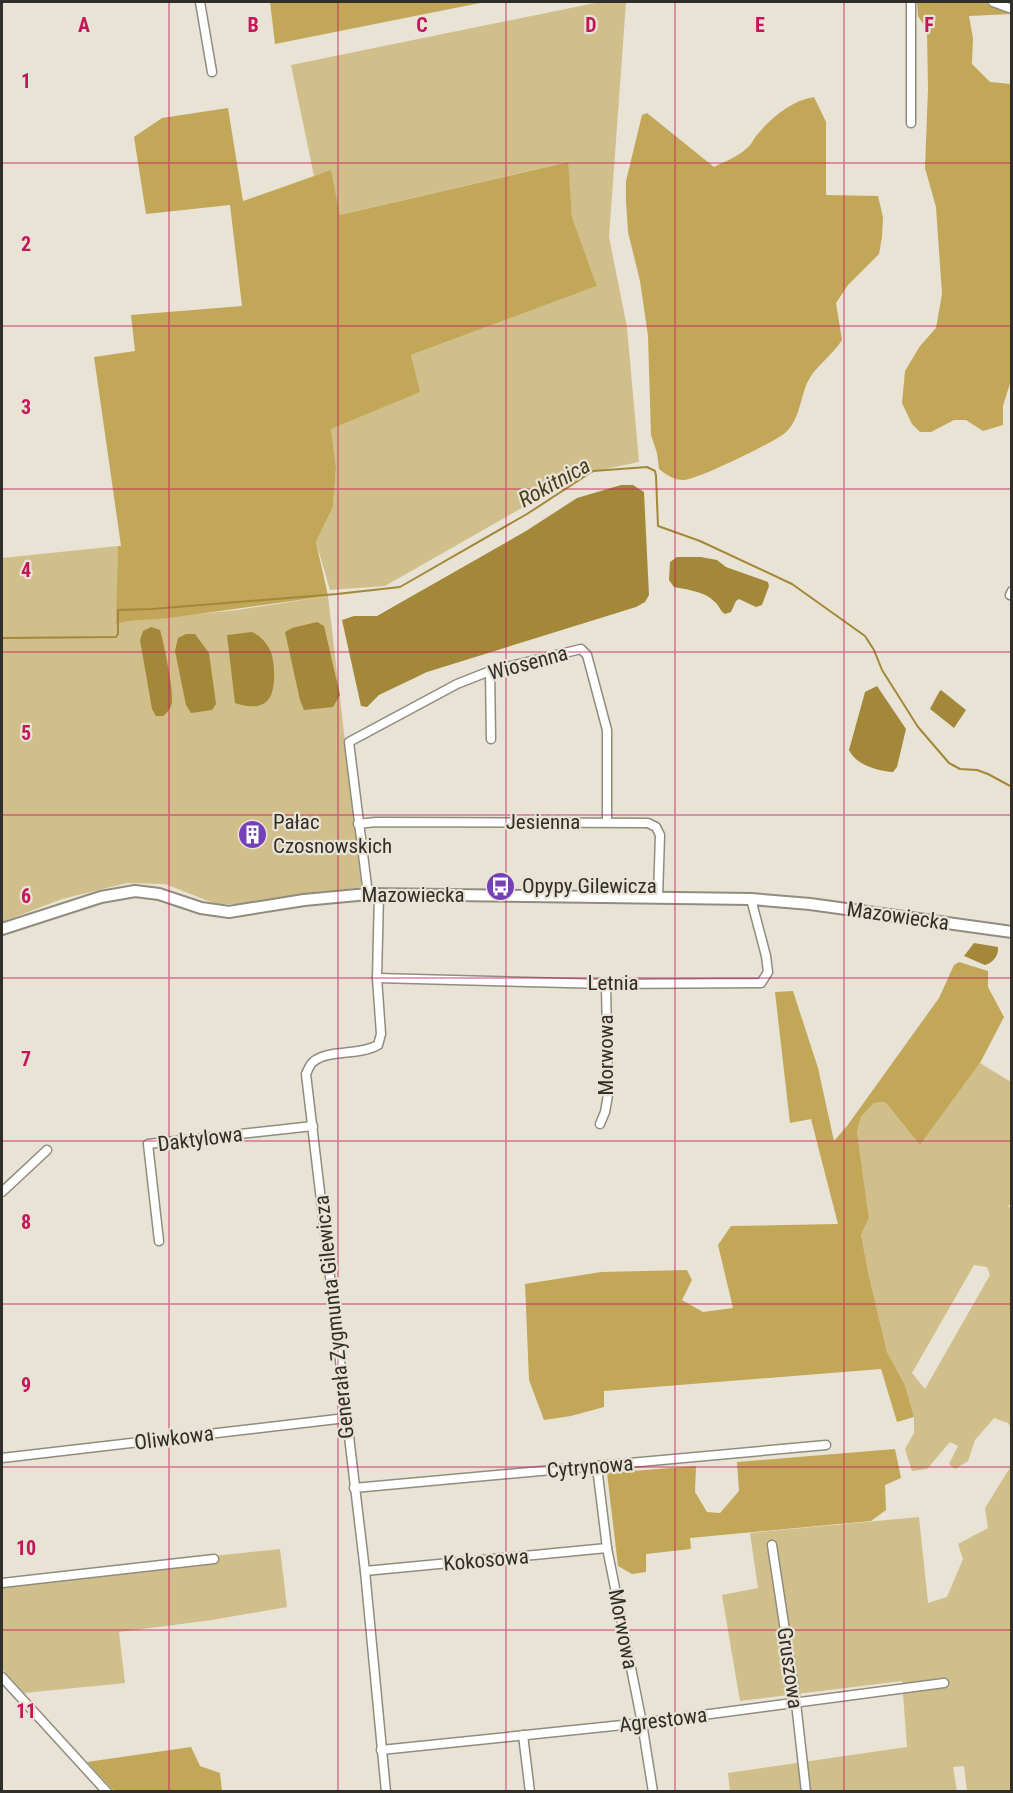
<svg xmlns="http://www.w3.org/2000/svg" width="1013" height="1793" viewBox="0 0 1013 1793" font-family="'Roboto Condensed',sans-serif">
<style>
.green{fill:#d0be8b;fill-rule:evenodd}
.forest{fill:#c2a759}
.water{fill:#a38839}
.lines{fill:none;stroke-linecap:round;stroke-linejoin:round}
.stream{stroke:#a38839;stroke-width:2}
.minor-casing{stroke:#908c7e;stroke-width:11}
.tertiary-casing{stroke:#908c7e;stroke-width:14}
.minor{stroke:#fff;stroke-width:8}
.tertiary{stroke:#fff;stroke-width:10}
.grid{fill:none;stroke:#c2185b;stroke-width:1.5;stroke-opacity:0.55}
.labels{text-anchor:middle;stroke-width:4.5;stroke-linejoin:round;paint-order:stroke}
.street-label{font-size:21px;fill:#302e28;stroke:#e9e3d5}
.poi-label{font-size:21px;fill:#302e28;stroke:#e9e3d5;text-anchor:start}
.water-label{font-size:22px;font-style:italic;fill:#493d1b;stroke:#e9e3d5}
.grid-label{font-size:20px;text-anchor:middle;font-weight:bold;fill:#c2185b;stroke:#e9e3d5;stroke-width:4.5;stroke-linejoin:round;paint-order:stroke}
</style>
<rect width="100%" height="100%" fill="#e9e3d5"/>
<g class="green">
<path d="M 600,2 L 626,2 L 609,237 L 627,327 L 639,462 L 596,471 L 527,505 L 385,586 L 330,590 L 316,542 L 333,507 L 336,467 L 331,429 L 419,392 L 411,355 L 597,286 L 572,217 L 567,162 L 340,215 L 331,171 L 314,176 L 291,65 Z"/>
<path d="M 118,546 L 117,624 L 130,621 L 237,610 L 328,596 L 362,887 L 246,904 L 216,904 L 165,884 L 127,883 L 62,899 L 2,922 L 2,558 Z"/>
<path d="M 980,1063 L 1011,1082 L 1012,1201 L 1008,1207 L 1012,1208 L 1011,1428 L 1008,1423 L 994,1418 L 975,1440 L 968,1461 L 955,1469 L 949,1464 L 958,1446 L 950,1442 L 927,1469 L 912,1471 L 905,1449 L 914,1433 L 914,1417 L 905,1385 L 887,1352 L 869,1276 L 861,1235 L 869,1218 L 857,1132 L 861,1117 L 874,1103 L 885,1102 L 920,1145 ZM 974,1265 L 987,1267 L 990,1275 L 925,1389 L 912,1373 Z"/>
<path d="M 1011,1466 L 1011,1791 L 967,1791 L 964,1766 L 953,1767 L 957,1791 L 730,1791 L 728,1773 L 907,1747 L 902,1681 L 740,1701 L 722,1595 L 758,1588 L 750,1533 L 919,1517 L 928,1603 L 947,1597 L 963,1559 L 958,1544 L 988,1528 L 985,1508 Z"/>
<path d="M 280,1549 L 287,1607 L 212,1620 L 119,1632 L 125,1683 L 24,1693 L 2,1669 L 2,1579 Z"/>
</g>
<g class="forest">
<path d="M 270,2 L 485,2 L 275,44 Z"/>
<path d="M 917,2 L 1011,2 L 1011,14 L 969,16 L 973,38 L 972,64 L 990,82 L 1011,84 L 1012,377 L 1003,406 L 1003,425 L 983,431 L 966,420 L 954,420 L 931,432 L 920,432 L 912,424 L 902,403 L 905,371 L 920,346 L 936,328 L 942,294 L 936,207 L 925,168 L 928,89 L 927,30 L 918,16 Z"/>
<path d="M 814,97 L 826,122 L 826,195 L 878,196 L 883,217 L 882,237 L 879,254 L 848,285 L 836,303 L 842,340 C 832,356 815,366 807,383 C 800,400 799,421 785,433 C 773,443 696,480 684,480 C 673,480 667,475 659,469 L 657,453 L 651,435 L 648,336 L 640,281 L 628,232 L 626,201 L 626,181 L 642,115 L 647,113 L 714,167 C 724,162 739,156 747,148 C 751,145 753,140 756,136 C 771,118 790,101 814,97 Z"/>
<path d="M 228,108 L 243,201 L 331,170 L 340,215 L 568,162 L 572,217 L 597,286 L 411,355 L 420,392 L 331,429 L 336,467 L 333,507 L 316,542 L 328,596 L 169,618 L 130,621 L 116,624 L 118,546 L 121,546 L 94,357 L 135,351 L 131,315 L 242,306 L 230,205 L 146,214 L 134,137 L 162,118 Z"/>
<path d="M 959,962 L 988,971 L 988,987 L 1004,1017 L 980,1063 L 920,1145 L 885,1102 L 874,1103 L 861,1117 L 857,1132 L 869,1218 L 861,1235 L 869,1276 L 887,1352 L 905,1385 L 914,1417 L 897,1422 L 881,1369 L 604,1391 L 604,1407 L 571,1416 L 544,1420 L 529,1380 L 525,1284 L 601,1272 L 687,1270 L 692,1280 L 682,1300 L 703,1312 L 733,1308 L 718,1245 L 731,1226 L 838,1224 L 811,1119 L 790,1123 L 775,992 L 793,991 L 818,1068 L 834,1141 L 847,1126 L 939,998 L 954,965 Z"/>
<path d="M 895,1449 L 901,1478 L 885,1485 L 886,1510 L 871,1521 L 690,1538 L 691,1549 L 646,1554 L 646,1572 L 632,1574 L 618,1566 L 607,1473 L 696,1466 L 695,1492 L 707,1512 L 720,1513 L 739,1491 L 737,1462 Z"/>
<path d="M 191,1747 L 200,1766 L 220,1773 L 222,1791 L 114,1791 L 87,1762 Z"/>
</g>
<g class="water">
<path d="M 621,485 L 633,485 L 644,492 L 649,595 L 645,602 L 636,607 L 427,672 L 379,695 L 367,707 L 361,706 L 342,620 L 354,616 L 377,616 L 526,531 L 577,498 Z"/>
<path d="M 677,557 L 701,557 L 717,560 L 726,567 L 768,582 L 769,586 L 762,605 L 756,607 L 739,599 L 736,601 L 731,612 L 725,614 C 720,611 720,607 716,603 C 705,591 688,590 674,587 L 669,580 L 670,562 Z"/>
<path d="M 317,622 L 324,626 L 340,695 L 333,707 L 304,710 L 300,700 L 285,632 L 292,628 Z"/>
<path d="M 151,627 L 160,630 C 164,644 173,687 172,700 C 172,707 168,712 163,716 L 156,716 L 152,709 L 140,640 L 143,631 Z"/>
<path d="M 252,632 C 261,636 267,643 271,652 C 275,664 277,694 266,702 C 258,709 244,706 235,703 L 227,635 Z"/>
<path d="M 186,634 L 195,634 L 209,653 L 216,704 L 212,710 L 191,713 L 186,705 L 175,651 L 178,638 Z"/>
<path d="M 877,686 L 906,729 L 897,767 L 893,772 C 878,771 856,765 849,750 L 865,692 Z"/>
<path d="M 941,690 L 966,710 L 954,728 L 930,709 L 939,692 Z"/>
<path d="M 974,943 L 998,947 C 999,955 993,963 985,965 L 964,956 Z"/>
</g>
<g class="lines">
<path class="stream" d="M 2,638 L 116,637 L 118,634 L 118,610 L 152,609 L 337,594 L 400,587 L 527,514 L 593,471 L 647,467 L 655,471 L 656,476 L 658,526 L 700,541 L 792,584 L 865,636 L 874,650 L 882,670 L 918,727 L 949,763 L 960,769 L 977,770 L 988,774 L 1012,787"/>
<defs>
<g id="minor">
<path d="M 200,2 L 212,72"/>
<path d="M 911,2 L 911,123"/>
<path d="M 993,2 L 1012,9"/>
<path d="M 1010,595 L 1012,591"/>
<path d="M 490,671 L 491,739"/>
<path d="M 358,824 L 376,822 L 648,823 L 656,827 L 660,835 L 658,897"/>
<path d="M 368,894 L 349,742 L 457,684 L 490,671 L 581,649 L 587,655 L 607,730 L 607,822"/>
<path d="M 379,894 L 377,978 L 381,1034 L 378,1045 C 359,1056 328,1049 313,1062 C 310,1064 308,1070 306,1074 L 365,1571 L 386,1792"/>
<path d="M 377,978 L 606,984 L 761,983 L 768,972 L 766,956 L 751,899"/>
<path d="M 600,1124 L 605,1112 L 608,1095 L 606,984"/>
<path d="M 2,1192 L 47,1150"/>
<path d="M 159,1241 L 148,1144 L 313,1126"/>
<path d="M 2,1458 L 346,1418"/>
<path d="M 597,1467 L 607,1548 L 642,1723 L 653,1792"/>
<path d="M 354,1488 L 826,1445"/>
<path d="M 772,1545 L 796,1703 L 806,1792"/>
<path d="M 365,1571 L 607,1548"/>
<path d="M 2,1583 L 214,1559"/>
<path d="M 2,1677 L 107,1792"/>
<path d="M 523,1735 L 530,1792"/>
<path d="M 381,1750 L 642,1723 L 944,1683"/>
</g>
<path id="tertiary" d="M 2,929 L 101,897 L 135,891 L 159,894 L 201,908 L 229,912 L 304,900 L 368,894 L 751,899 L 810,904 L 1012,932"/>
</defs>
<use href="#minor" class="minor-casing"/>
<use href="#tertiary" class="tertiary-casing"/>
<use href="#minor" class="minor"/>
<use href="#tertiary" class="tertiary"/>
</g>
<path class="grid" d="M 169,2 L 169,1792M 338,2 L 338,1792M 506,2 L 506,1792M 675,2 L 675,1792M 844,2 L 844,1792M 2,163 L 1012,163M 2,326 L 1012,326M 2,489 L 1012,489M 2,652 L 1012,652M 2,815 L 1012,815M 2,978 L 1012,978M 2,1141 L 1012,1141M 2,1304 L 1012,1304M 2,1467 L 1012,1467M 2,1630 L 1012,1630"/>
<defs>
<symbol id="building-disc" viewBox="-11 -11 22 22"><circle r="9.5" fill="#7641b8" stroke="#e9e3d5"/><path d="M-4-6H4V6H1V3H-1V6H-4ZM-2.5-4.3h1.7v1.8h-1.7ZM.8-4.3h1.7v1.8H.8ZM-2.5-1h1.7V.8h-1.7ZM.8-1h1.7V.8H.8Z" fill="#fff"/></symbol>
<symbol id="bus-disc" viewBox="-11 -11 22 22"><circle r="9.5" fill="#7641b8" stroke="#e9e3d5"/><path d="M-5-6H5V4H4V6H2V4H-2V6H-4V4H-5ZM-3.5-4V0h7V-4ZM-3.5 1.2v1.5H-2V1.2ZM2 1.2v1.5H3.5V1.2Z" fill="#fff"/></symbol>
</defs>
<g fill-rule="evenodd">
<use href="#building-disc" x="236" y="818" width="33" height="33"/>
<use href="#bus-disc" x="484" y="870" width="33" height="33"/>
</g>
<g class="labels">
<g class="street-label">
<text transform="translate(528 663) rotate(-15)" y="7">Wiosenna</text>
<text x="543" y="829">Jesienna</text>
<text x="413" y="902">Mazowiecka</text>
<text transform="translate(898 916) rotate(8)" y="7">Mazowiecka</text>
<text x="613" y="990">Letnia</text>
<text transform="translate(606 1055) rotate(-90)" y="7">Morwowa</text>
<text transform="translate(200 1139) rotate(-7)" y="7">Daktylowa</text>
<text transform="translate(334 1317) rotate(-96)" y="7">Generała Zygmunta Gilewicza</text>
<text transform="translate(174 1438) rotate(-7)" y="7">Oliwkowa</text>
<text transform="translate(590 1467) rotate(-5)" y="7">Cytrynowa</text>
<text transform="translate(486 1560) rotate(-5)" y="7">Kokosowa</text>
<text transform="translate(623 1629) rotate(79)" y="7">Morwowa</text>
<text transform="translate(790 1668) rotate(82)" y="7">Gruszowa</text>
<text transform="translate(663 1720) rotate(-7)" y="7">Agrestowa</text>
</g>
<g class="poi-label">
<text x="273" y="829">Pałac<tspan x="273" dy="24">Czosnowskich</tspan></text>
<text x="522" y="893">Opypy Gilewicza</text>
</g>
<g class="water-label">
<text transform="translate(554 482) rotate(-29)" y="8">Rokitnica</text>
</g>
</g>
<g class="grid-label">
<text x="84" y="32">A</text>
<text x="253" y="32">B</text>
<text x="422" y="32">C</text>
<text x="591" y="32">D</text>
<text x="760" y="32">E</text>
<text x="929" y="32">F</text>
<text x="26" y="88">1</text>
<text x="26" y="251">2</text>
<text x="26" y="414">3</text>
<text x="26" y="577">4</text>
<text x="26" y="740">5</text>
<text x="26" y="903">6</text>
<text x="26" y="1066">7</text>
<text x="26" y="1229">8</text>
<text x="26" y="1392">9</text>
<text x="26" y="1555">10</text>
<text x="26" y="1718">11</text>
</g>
<rect width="1013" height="1793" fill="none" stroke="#302e28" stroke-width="6"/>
</svg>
